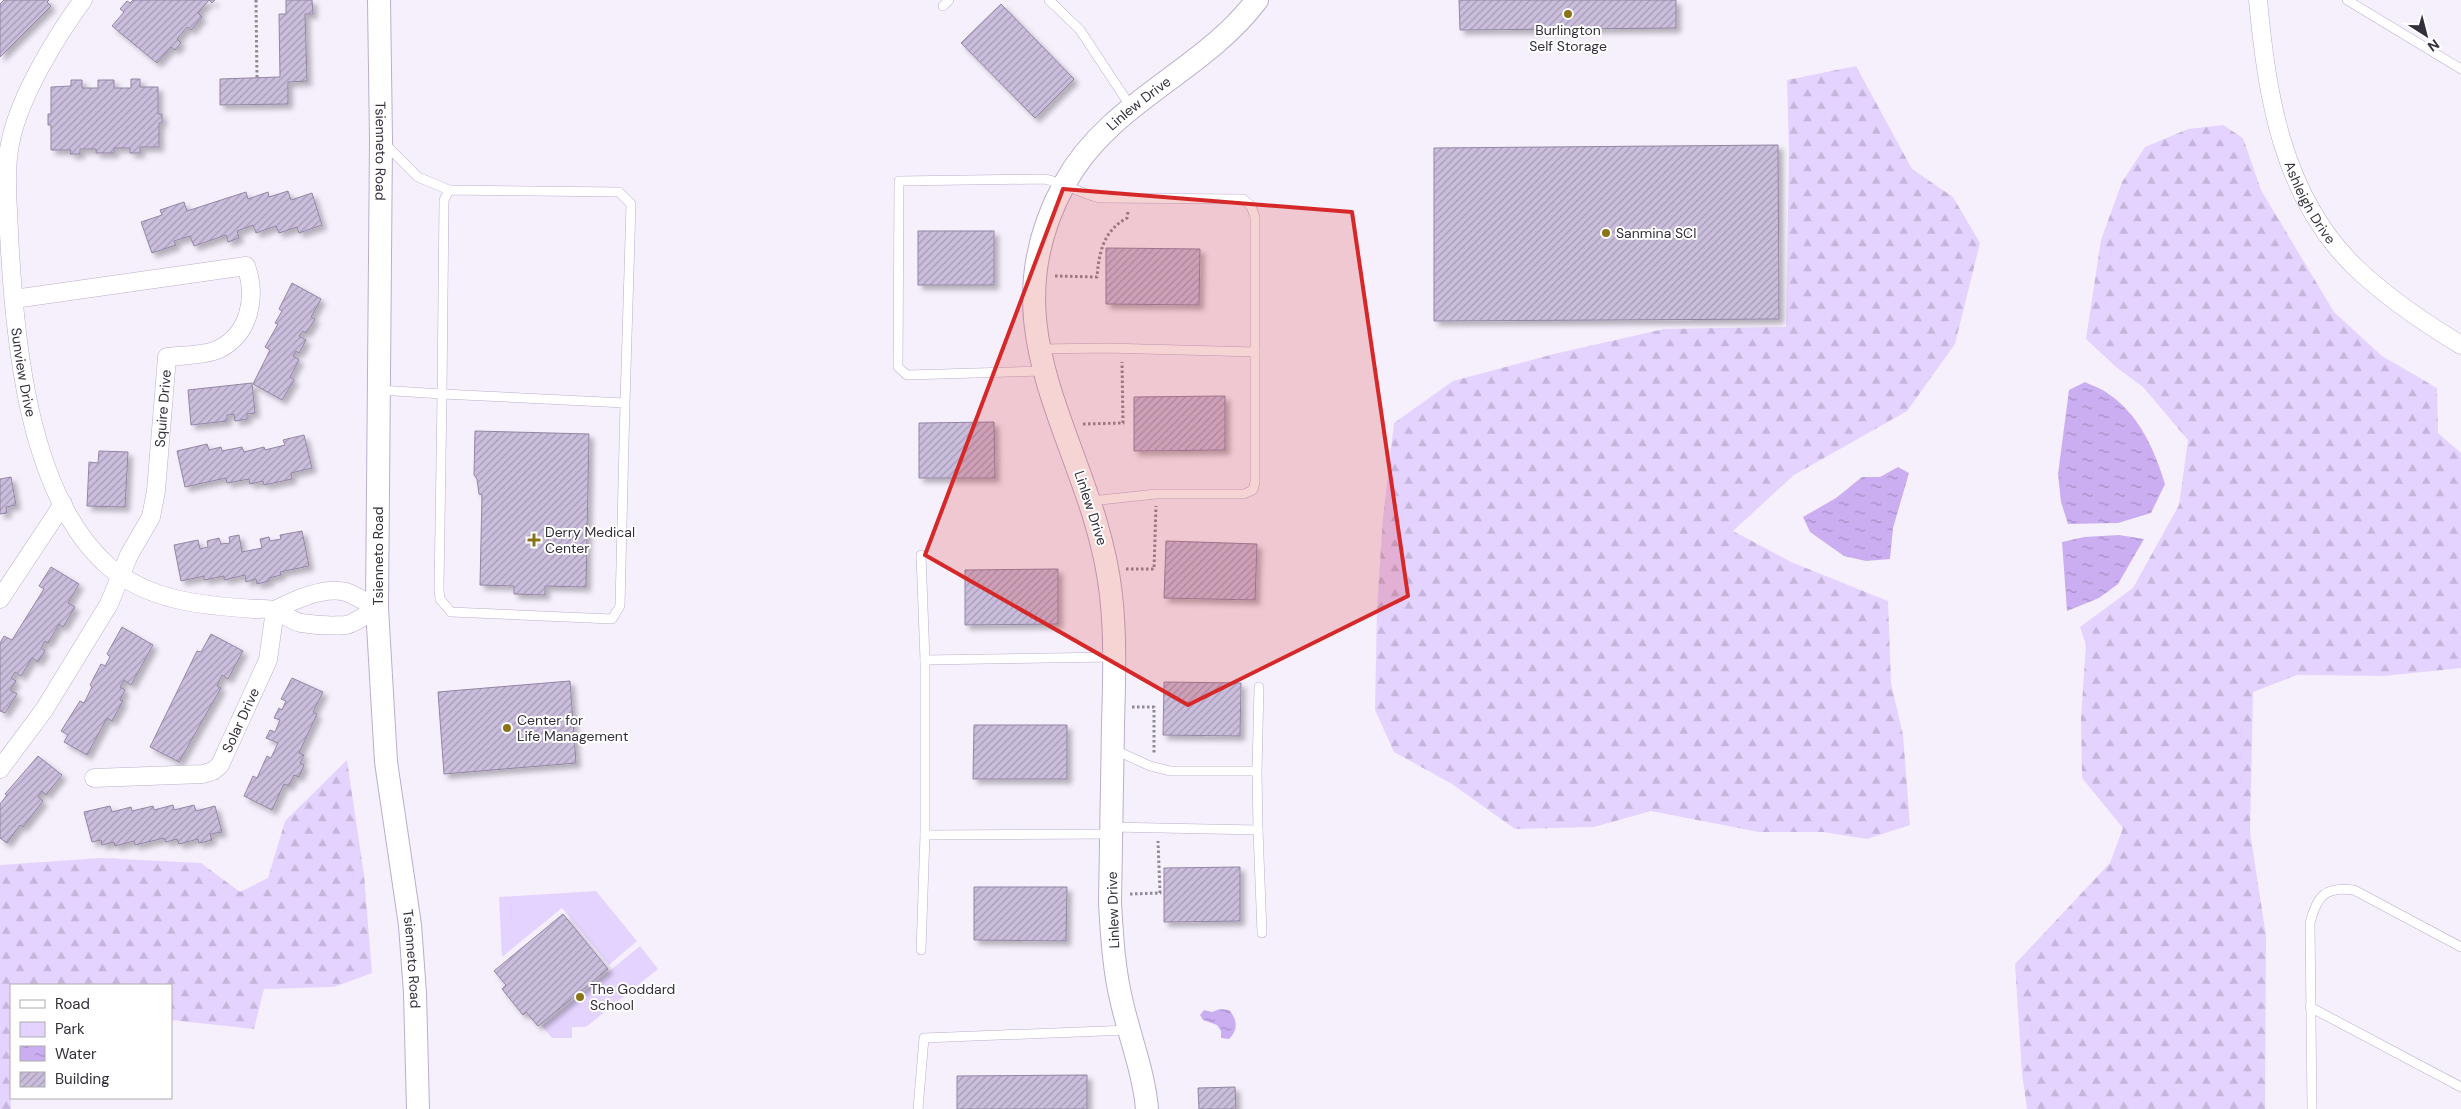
<svg xmlns="http://www.w3.org/2000/svg" width="2461" height="1109" viewBox="0 0 2461 1109" font-family="'DM Sans',sans-serif">
<style>
.forest{fill:url(#forest-firs)}
.park{fill:#e5d3ff}
.water{fill:url(#water-ripples)}
.building{fill:url(#building-hatch);stroke:#9386a4;filter:url(#shadow)}
.lines{fill:none;stroke-linecap:round;stroke-linejoin:round}
.service-casing{stroke:#bbaecd;stroke-width:10}
.minor-casing{stroke:#bbaecd;stroke-width:19}
.tertiary-casing{stroke:#bbaecd;stroke-width:24}
.path{stroke:#8f8996;stroke-width:3;stroke-dasharray:2.5 2.5;stroke-linecap:butt}
.service{stroke:#fff;stroke-width:9}
.minor{stroke:#fff;stroke-width:18}
.tertiary{stroke:#fff;stroke-width:22}
.marked{fill:#d62828;fill-opacity:0.2;stroke:#d62828;stroke-width:4;stroke-linejoin:round}
.poi-dot{fill:#8b7418;stroke:#fff;stroke-width:2}
.labels{text-anchor:middle;stroke-width:4;stroke-linejoin:round;paint-order:stroke}
.poi-label{font-size:14px;fill:#332e3a;stroke:#fff;text-anchor:start}
.street-label{font-size:14px;fill:#332e3a;stroke:#fff}
</style>
<defs>
<pattern id="forest-firs" width="22" height="20" patternUnits="userSpaceOnUse" patternTransform="scale(1.25)"><rect width="22" height="20" fill="#e5d3ff"/><path d="M5 1l3.5 6h-7zM16 11l3.5 6h-7z" fill="#c5b5db"/></pattern>
<pattern id="water-ripples" width="26" height="14" patternUnits="userSpaceOnUse" patternTransform="scale(1.25)"><rect width="26" height="14" fill="#cbaef1"/><path d="M2 4q2-2 4 0t4 0M15 11q2-2 4 0t4 0" fill="none" stroke="#a58ec4"/></pattern>
<pattern id="building-hatch" width="6" height="6" patternUnits="userSpaceOnUse" patternTransform="scale(1.25)"><rect width="6" height="6" fill="#cbbedd"/><path d="M-1 1l2-2M0 6l6-6M5 7l2-2" fill="none" stroke="#a59bb4"/></pattern>
<filter id="shadow"><feDropShadow dx="4.5" dy="4.5" stdDeviation="2.5" flood-color="#0004"/></filter>
</defs>
<rect width="100%" height="100%" fill="#f6f0fd"/>
<g class="forest">
<path d="M 1856,66 L 1912,169 L 1953,197 L 1980,243 L 1955,344 L 1907,411 L 1794,475 L 1733,531 L 1791,562 L 1888,601 L 1891,683 L 1903,735 L 1910,825 L 1867,839 L 1823,832 L 1759,832 L 1651,811 L 1594,827 L 1515,829 L 1452,784 L 1394,752 L 1375,710 L 1377,608 L 1383,518 L 1394,423 L 1453,381 L 1554,354 L 1664,329 L 1786,327 L 1789,151 L 1787,80 Z"/>
<path d="M 2223,125 L 2243,138 L 2261,190 L 2334,312 L 2382,356 L 2437,388 L 2438,433 L 2461,453 L 2461,668 L 2384,676 L 2297,675 L 2253,692 L 2250,832 L 2266,936 L 2265,1109 L 2027,1109 L 2022,1073 L 2015,964 L 2110,863 L 2123,828 L 2082,778 L 2081,718 L 2086,645 L 2080,627 L 2133,588 L 2179,505 L 2188,440 L 2143,387 L 2116,367 L 2086,339 L 2101,240 L 2122,182 L 2145,147 L 2188,129 Z"/>
<path d="M 347,760 L 364,875 L 372,973 L 334,987 L 264,989 L 254,1029 L 171,1020 L 171,985 L 11,985 L 10,1079 L 11,1109 L 0,1109 L 0,865 L 101,858 L 201,863 L 240,892 L 268,878 L 285,821 Z"/>
</g>
<g class="park">
<path d="M 596,891 L 637,941 L 609,965 L 562,908 L 502,957 L 499,897 Z"/>
<path d="M 640,946 L 658,969 L 586,1027 L 572,1027 L 572,1038 L 552,1038 L 542,1026 Z"/>
</g>
<g class="water">
<path d="M 2085,382 C 2093,386 2103,389 2110,395 C 2140,416 2155,451 2165,484 L 2151,513 L 2118,523 L 2068,524 L 2061,502 L 2058,474 L 2069,390 Z"/>
<path d="M 1898,467 L 1909,473 L 1893,528 L 1890,559 L 1866,561 L 1844,556 L 1810,532 L 1803,517 L 1836,498 L 1862,477 L 1880,477 Z"/>
<path d="M 2119,535 L 2144,539 L 2118,584 L 2099,598 L 2067,611 L 2062,542 L 2084,537 Z"/>
<path d="M 1220,1009 L 1229,1010 C 1238,1020 1238,1030 1229,1039 L 1221,1038 L 1221,1031 L 1217,1025 L 1203,1020 L 1200,1015 L 1204,1010 L 1212,1012 Z"/>
</g>
<g class="building">
<path d="M 4,0 L 49,0 L 47,2 L 51,6 L 0,57 L 0,4 Z"/>
<path d="M 133,0 L 215,0 L 212,3 L 209,0 L 198,13 L 202,17 L 191,30 L 187,27 L 177,39 L 181,43 L 175,50 L 171,47 L 157,63 L 112,26 L 124,12 L 120,9 L 127,1 L 130,3 Z"/>
<path d="M 286,0 L 312,0 L 313,14 L 305,14 L 307,81 L 288,82 L 288,104 L 220,105 L 220,79 L 280,77 L 279,14 L 286,14 Z"/>
<path d="M 1459,0 L 1676,0 L 1676,28 L 1460,30 Z"/>
<path d="M 1001,4 L 1074,79 L 1035,118 L 961,43 Z"/>
<path d="M 131,79 L 140,79 L 140,87 L 158,87 L 158,114 L 162,114 L 162,123 L 159,123 L 159,147 L 140,147 L 140,153 L 130,153 L 130,148 L 114,148 L 114,153 L 96,153 L 96,149 L 80,149 L 80,154 L 70,154 L 71,150 L 51,150 L 51,125 L 48,125 L 48,114 L 51,114 L 51,87 L 71,86 L 71,80 L 82,80 L 82,88 L 98,88 L 98,80 L 114,80 L 114,88 L 131,88 Z"/>
<path d="M 1778,145 L 1779,319 L 1434,321 L 1434,148 Z"/>
<path d="M 288,191 L 291,200 L 312,193 L 322,225 L 299,233 L 297,227 L 279,233 L 276,226 L 256,233 L 253,225 L 237,231 L 239,238 L 228,242 L 226,235 L 194,246 L 190,236 L 174,241 L 176,245 L 152,253 L 141,222 L 162,215 L 160,210 L 184,202 L 187,211 L 246,192 L 248,199 L 268,192 L 269,197 Z"/>
<rect x="918" y="231" width="76" height="54"/>
<path d="M 1106,248 L 1200,249 L 1199,305 L 1106,304 Z"/>
<path d="M 292,283 L 321,299 L 311,317 L 315,319 L 306,333 L 303,331 L 299,336 L 306,340 L 299,353 L 296,351 L 293,356 L 299,360 L 290,377 L 294,380 L 282,400 L 253,384 L 270,350 L 265,347 L 278,324 L 275,323 L 282,311 L 279,309 Z"/>
<path d="M 252,383 L 255,413 L 247,414 L 247,419 L 235,421 L 234,414 L 227,415 L 227,421 L 191,425 L 188,390 Z"/>
<path d="M 1225,396 L 1225,450 L 1134,451 L 1134,397 Z"/>
<path d="M 994,422 L 995,478 L 919,478 L 919,423 Z"/>
<path d="M 475,431 L 589,434 L 586,587 L 545,586 L 545,595 L 514,594 L 514,586 L 480,585 L 482,495 L 479,494 L 477,479 L 474,475 Z"/>
<path d="M 304,435 L 312,468 L 291,473 L 292,479 L 264,485 L 263,481 L 250,484 L 249,479 L 227,483 L 226,478 L 185,487 L 177,451 L 207,444 L 209,450 L 221,447 L 222,451 L 242,447 L 244,452 L 264,447 L 265,450 L 285,445 L 283,440 Z"/>
<path d="M 99,451 L 128,452 L 125,507 L 87,506 L 89,462 L 98,463 Z"/>
<path d="M 11,477 L 16,505 L 6,507 L 7,513 L 0,514 L 0,479 Z"/>
<path d="M 302,531 L 309,566 L 280,572 L 281,575 L 269,578 L 269,581 L 257,584 L 256,579 L 246,582 L 245,575 L 224,580 L 224,576 L 204,580 L 204,576 L 181,581 L 174,545 L 198,540 L 200,549 L 208,547 L 207,541 L 219,538 L 221,544 L 230,543 L 229,537 L 239,535 L 242,552 L 262,548 L 260,539 L 269,537 L 270,541 L 281,539 L 280,535 Z"/>
<path d="M 1166,541 L 1257,544 L 1255,600 L 1164,598 Z"/>
<path d="M 51,567 L 79,584 L 68,603 L 75,607 L 63,627 L 59,624 L 48,643 L 45,641 L 41,648 L 45,651 L 38,662 L 32,658 L 21,676 L 15,672 L 11,678 L 16,681 L 10,690 L 17,694 L 5,713 L 0,711 L 0,643 L 4,636 L 12,640 L 44,589 L 39,586 Z"/>
<path d="M 1058,569 L 1058,624 L 965,625 L 965,570 Z"/>
<path d="M 122,627 L 153,645 L 131,685 L 124,680 L 120,687 L 125,690 L 120,700 L 123,701 L 112,721 L 107,718 L 87,755 L 64,742 L 68,735 L 61,731 L 80,701 L 84,703 L 92,687 L 90,685 L 101,664 L 105,666 L 110,657 L 107,654 Z"/>
<path d="M 211,634 L 243,651 L 228,679 L 222,675 L 217,686 L 221,688 L 179,762 L 150,747 L 197,651 L 201,652 Z"/>
<path d="M 292,678 L 323,692 L 313,712 L 317,714 L 299,753 L 304,755 L 300,763 L 304,765 L 299,777 L 294,775 L 289,786 L 284,784 L 272,810 L 244,796 L 253,776 L 257,778 L 267,756 L 271,758 L 278,743 L 266,738 L 270,730 L 275,732 L 280,720 L 274,718 L 279,708 L 282,710 L 286,701 L 281,699 Z"/>
<path d="M 570,681 L 576,763 L 444,774 L 438,692 Z"/>
<path d="M 1164,682 L 1241,683 L 1240,736 L 1163,735 Z"/>
<path d="M 974,725 L 1067,725 L 1067,779 L 973,779 Z"/>
<path d="M 38,756 L 62,775 L 46,795 L 42,791 L 38,797 L 43,801 L 23,827 L 20,825 L 7,843 L 0,838 L 0,804 L 7,795 L 5,794 Z"/>
<path d="M 173,805 L 174,810 L 194,805 L 196,811 L 215,806 L 222,832 L 210,834 L 212,840 L 199,843 L 198,839 L 179,844 L 177,839 L 166,842 L 164,838 L 135,845 L 134,841 L 115,846 L 114,842 L 102,845 L 101,840 L 92,842 L 84,812 L 110,806 L 112,812 L 131,807 L 132,811 L 153,806 L 154,810 Z"/>
<path d="M 1240,867 L 1240,921 L 1164,922 L 1164,868 Z"/>
<path d="M 974,887 L 1067,887 L 1066,941 L 974,940 Z"/>
<path d="M 563,914 L 608,969 L 538,1026 L 526,1012 L 523,1015 L 502,989 L 506,985 L 494,971 Z"/>
<path d="M 1087,1075 L 1087,1109 L 957,1109 L 957,1076 Z"/>
<path d="M 1235,1087 L 1236,1109 L 1199,1109 L 1198,1088 Z"/>
</g>
<g class="lines">
<defs>
<g id="service">
<path d="M 1049,0 L 1080,30 L 1131,107"/>
<path d="M 2347,0 L 2461,69"/>
<path d="M 943,6 L 949,0"/>
<path d="M 385,144 L 418,177 L 449,190"/>
<path d="M 1041,349 L 1106,348 L 1255,352 L 1255,217 L 1251,206 L 1243,199 L 1099,198 C 1080,193 1064,183 1045,179 L 899,181 L 898,367 L 907,375 L 1043,371"/>
<path d="M 379,390 L 442,394 L 444,200 L 449,190 L 619,192 L 631,204 L 625,403 L 442,394 L 439,590 L 440,599 L 451,612 L 612,619 L 620,606 L 625,403"/>
<path d="M 1091,501 L 1156,494 L 1244,494 L 1253,490 L 1255,482 L 1255,352"/>
<path d="M 921,555 L 925,660"/>
<path d="M 1257,771 L 1259,687"/>
<path d="M 1111,827 L 1258,830 L 1257,771 L 1170,771 L 1150,766 L 1113,749"/>
<path d="M 1258,830 L 1262,933"/>
<path d="M 1110,834 L 925,835 L 925,660 L 1114,657"/>
<path d="M 921,950 L 925,835"/>
<path d="M 2310,1007 L 2461,1087"/>
<path d="M 918,1109 L 924,1038 L 1129,1030"/>
<path d="M 2312,1109 L 2310,923 C 2317,896 2325,886 2354,890 L 2461,947"/>
</g>
<g id="minor">
<path id="s1" d="M 83,0 C 56,37 21,94 11,139 C 4,169 8,202 9,233 C 14,335 27,493 107,565 C 147,601 205,606 255,609 C 262,609 271,608 277,611 C 285,615 292,621 301,623 C 314,625 333,626 346,625 C 356,623 368,613 377,608"/>
<path id="s2" d="M 2258,0 C 2267,96 2282,195 2354,266 C 2386,297 2423,322 2461,345"/>
<path d="M 0,599 L 63,504"/>
<path d="M 275,610 C 294,600 324,586 346,592 C 357,596 367,603 377,608"/>
<path id="s3" d="M 0,769 L 44,710 L 109,604 L 129,555 L 151,517 L 156,491 L 167,357 C 183,355 202,356 217,350 C 250,335 257,297 246,266 L 14,299"/>
<path id="s4" d="M 94,778 L 203,774 L 213,771 L 220,765 L 268,660 L 275,610"/>
</g>
<g id="tertiary">
<path id="s5" d="M 379,0 L 381,140 L 377,608 L 386,762 L 410,925 L 415,993 L 418,1109"/>
<path id="s6" d="M 1147,1109 C 1144,1073 1130,1038 1122,1003 C 1114,971 1112,937 1110,903 C 1111,844 1112,785 1113,726 C 1114,683 1116,639 1111,595 C 1095,446 980,336 1065,183 C 1109,102 1203,72 1257,0"/>
</g>
</defs>
<use href="#service" class="service-casing"/>
<use href="#minor" class="minor-casing"/>
<use href="#tertiary" class="tertiary-casing"/>
<g class="path">
<path d="M 256,0 L 257,78"/>
<path d="M 1055,276 L 1097,277 C 1099,253 1103,231 1127,218 L 1128,212"/>
<path d="M 1083,424 L 1123,423 L 1122,362"/>
<path d="M 1126,569 L 1154,569 L 1156,506"/>
<path d="M 1132,707 L 1154,707 L 1154,753"/>
<path d="M 1130,894 L 1160,893 L 1158,841"/>
</g>
<use href="#service" class="service"/>
<use href="#minor" class="minor"/>
<use href="#tertiary" class="tertiary"/>
</g>
<path class="marked" d="M 1063,189 L 1352,212 L 1408,596 L 1188,705 L 925,555 Z"/>
<g class="poi-dot">
<circle cx="1568" cy="14" r="5"/>
<circle cx="1606" cy="233" r="5"/>
<path d="M531.5 532.5h5v5h5v5h-5v5h-5v-5h-5v-5h5z"/>
<circle cx="507" cy="728" r="5"/>
<circle cx="580" cy="997" r="5"/>
</g>
<g class="labels">
<g class="poi-label">
<text x="1568" y="35" text-anchor="middle">Burlington<tspan x="1568" dy="16">Self Storage</tspan></text>
<text x="1616" y="238">Sanmina SCI</text>
<text x="545" y="537">Derry Medical<tspan x="545" dy="16">Center</tspan></text>
<text x="517" y="725">Center for<tspan x="517" dy="16">Life Management</tspan></text>
<text x="590" y="994">The Goddard<tspan x="590" dy="16">School</tspan></text>
</g>
<g class="street-label">
<text dy="5" stroke="none"><textPath href="#s6" startOffset="1056">Linlew Drive</textPath></text>
<text dy="5" stroke="none"><textPath href="#s5" startOffset="151">Tsienneto Road</textPath></text>
<text dy="5" stroke="none"><textPath href="#s2" startOffset="211">Ashleigh Drive</textPath></text>
<text dy="5" stroke="none"><textPath href="#s1" startOffset="392">Sunview Drive</textPath></text>
<text dy="5" stroke="none"><textPath href="#s3" startOffset="404">Squire Drive</textPath></text>
<text transform="translate(1091 508) rotate(72)" y="5">Linlew Drive</text>
<text transform="translate(378 556) rotate(-90)" y="5">Tsienneto Road</text>
<text dy="5" stroke="none"><textPath href="#s4" startOffset="178">Solar Drive</textPath></text>
<text transform="translate(1113 910) rotate(-92)" y="5">Linlew Drive</text>
<text dy="5" stroke="none"><textPath href="#s5" startOffset="961">Tsienneto Road</textPath></text>
</g>
</g>
<rect x="10" y="984" width="162" height="115" fill="#ffffff" stroke="#adabb0"/>
<rect x="20" y="1000" width="25" height="8" fill="#ffffff" stroke="#adabb0"/>
<text x="55" y="1009" font-size="15" fill="#332e3a">Road</text>
<rect x="20" y="1022" width="25" height="15" fill="#e5d3ff" stroke="#adabb0"/>
<text x="55" y="1034" font-size="15" fill="#332e3a">Park</text>
<rect x="20" y="1046" width="25" height="15" fill="url(#water-ripples)" stroke="#adabb0"/>
<text x="55" y="1059" font-size="15" fill="#332e3a">Water</text>
<rect x="20" y="1072" width="25" height="15" fill="url(#building-hatch)" stroke="#adabb0"/>
<text x="55" y="1084" font-size="15" fill="#332e3a">Building</text>
<g transform="translate(2426 35) rotate(144)" stroke="#ffffff" stroke-width="4" paint-order="stroke">
<path d="M0-4L9 19L0 12L-9 19Z" fill="#332e3a"/>
<text y="-8" font-size="14" font-weight="bold" text-anchor="middle" fill="#332e3a">N</text>
</g>
</svg>
